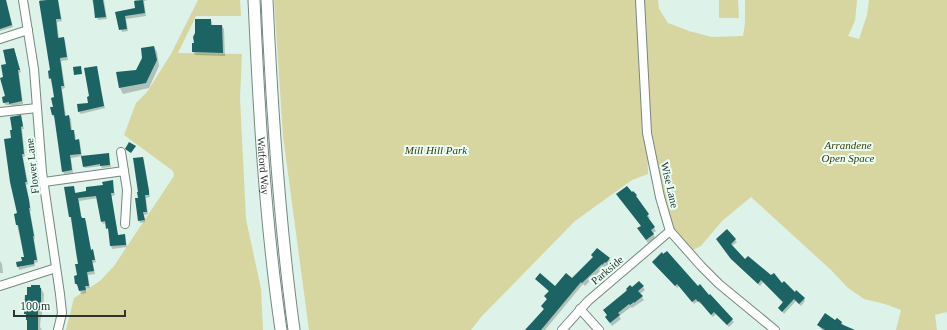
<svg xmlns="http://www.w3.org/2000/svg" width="947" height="330" viewBox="0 0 947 330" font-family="Georgia,serif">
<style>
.green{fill:#d7d6a1}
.shadow{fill:#0003}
.building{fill:#1c6364}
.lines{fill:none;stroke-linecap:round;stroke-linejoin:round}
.minor-casing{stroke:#75887f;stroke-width:10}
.highway-casing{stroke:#75887f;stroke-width:13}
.minor{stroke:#fff;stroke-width:8}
.highway{stroke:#fff;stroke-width:11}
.labels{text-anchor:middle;stroke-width:4;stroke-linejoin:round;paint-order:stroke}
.park-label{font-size:11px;font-style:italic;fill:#3d3b06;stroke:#eafff6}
.street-label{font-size:11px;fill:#2d3531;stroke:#eafff6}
</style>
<rect width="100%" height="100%" fill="#ddf2e8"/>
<g class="green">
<path d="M 198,0 L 240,0 L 241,16 L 196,16 L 178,53 L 242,54 L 240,98 L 246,219 L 261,289 L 263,330 L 66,330 L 74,298 L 100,281 L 114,266 L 174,176 L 173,171 L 124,135 L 136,103 L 147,92 L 171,54 Z"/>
<path d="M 274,0 L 641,0 L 643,48 L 647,48 L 644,0 L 658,0 L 659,9 L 668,23 L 689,31 L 712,37 L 743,36 L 745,23 L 745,0 L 857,0 L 855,21 L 848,36 L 859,39 L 867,15 L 869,0 L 947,0 L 947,312 L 935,315 L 937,330 L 896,330 L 901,310 L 885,304 L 864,299 L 848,288 L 831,270 L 751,197 L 722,221 L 701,246 L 687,253 L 667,230 L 647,134 L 648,174 L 632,180 L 575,221 L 481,317 L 471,330 L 309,330 L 283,136 Z"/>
<path d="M 719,0 L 738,0 L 739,18 L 719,18 Z"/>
</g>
<g class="shadow">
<path d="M 0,0 L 6,0 L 13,27 L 0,31 Z"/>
<path d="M 40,0 L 58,0 L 62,21 L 57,22 L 59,38 L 63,38 L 65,41 L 68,60 L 61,61 L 65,88 L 62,89 L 66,117 L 69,116 L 71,119 L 72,131 L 75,134 L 76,141 L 79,140 L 80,143 L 82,156 L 71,158 L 73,173 L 64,174 L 63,171 L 55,118 L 52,115 L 56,98 L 50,78 L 52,71 L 42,17 Z"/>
<path d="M 92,0 L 104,0 L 107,19 L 98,20 Z"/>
<path d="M 135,0 L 148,0 L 144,1 L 146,16 L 126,19 L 128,31 L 122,32 L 116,13 L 136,9 Z"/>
<path d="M 211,20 L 213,26 L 222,26 L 224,29 L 225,56 L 195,55 L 193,51 L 196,33 Z"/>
<path d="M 154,47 L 157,52 L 159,66 L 149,88 L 123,94 L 120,88 L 117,73 L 137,71 Z"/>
<path d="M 14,49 L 21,72 L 19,73 L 23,104 L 12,106 L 11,105 L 6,105 L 4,103 L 6,97 L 5,78 L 7,65 Z"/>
<path d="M 102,95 L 105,108 L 81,114 L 79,112 Z"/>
<path d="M 21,116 L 24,129 L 22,129 L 25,156 L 23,157 L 28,184 L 26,185 L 30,204 L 31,211 L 30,211 L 35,238 L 34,239 L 38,262 L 35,263 L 35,266 L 19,270 L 17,263 L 23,261 L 25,258 L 17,225 L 19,214 L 13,139 L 13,131 Z"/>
<path d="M 108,154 L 111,167 L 102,168 L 101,166 L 85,168 L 84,166 Z"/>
<path d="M 143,158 L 144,160 L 150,197 L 146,198 L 148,214 L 144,215 L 145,222 L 140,223 L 139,220 L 139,199 Z"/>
<path d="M 112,181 L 115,195 L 112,196 L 112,203 L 118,236 L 125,235 L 127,247 L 112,249 L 111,246 L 109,231 L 107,228 L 106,223 L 103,224 L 102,221 L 98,198 L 79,201 L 82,219 L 84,219 L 86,221 L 91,251 L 93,251 L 94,253 L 96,262 L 93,263 L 95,274 L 88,275 L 90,288 L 86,289 L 86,293 L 81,294 L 79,286 L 77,286 L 76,284 L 79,264 L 65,188 L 74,187 L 76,194 L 87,192 Z"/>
<path d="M 636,196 L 650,218 L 648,219 L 656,231 L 653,233 L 655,238 L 648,243 L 638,229 L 642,226 L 619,198 Z"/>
<path d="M 727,231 L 737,242 L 732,246 L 745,260 L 804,299 L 805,301 L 801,306 L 796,301 L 784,314 L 781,310 L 783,303 L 763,282 L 760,286 L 730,258 L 724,250 L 723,248 Z"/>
<path d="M 609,259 L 611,262 L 608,266 L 607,265 L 604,267 L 585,286 L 583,284 L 545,330 L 525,330 L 529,325 L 530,326 L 544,310 L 542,306 L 547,300 L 545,296 L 549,292 L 537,279 L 555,287 L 572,280 Z"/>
<path d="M 0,261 L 2,264 L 3,273 L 0,273 Z"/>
<path d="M 655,265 L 698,287 L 734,322 L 729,327 L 716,314 L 713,317 L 701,303 L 700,304 L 698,301 L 694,304 L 679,286 L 677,288 Z"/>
<path d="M 40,286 L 44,294 L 43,309 L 42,309 L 42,315 L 41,315 L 40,327 L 42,330 L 28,330 L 28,322 L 25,313 L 28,296 Z"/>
<path d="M 643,287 L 645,290 L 640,294 L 644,300 L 632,308 L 631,307 L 619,316 L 621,319 L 612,326 L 606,318 L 632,288 Z"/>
<path d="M 842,323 L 844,326 L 852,330 L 822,330 L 818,325 Z"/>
</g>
<g class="building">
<path d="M 0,0 L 6,0 L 12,25 L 0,29 Z"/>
<path d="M 47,0 L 58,0 L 61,19 L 56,19 L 58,38 L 64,37 L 67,57 L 60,58 L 64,86 L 61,86 L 65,116 L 69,115 L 71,130 L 74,130 L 75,140 L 79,139 L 81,154 L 70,155 L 72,170 L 62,172 L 54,115 L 52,115 L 50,107 L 53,107 L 51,98 L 54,97 L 51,78 L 49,79 L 48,71 L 50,70 L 39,1 Z"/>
<path d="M 93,0 L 103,0 L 106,17 L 95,18 Z"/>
<path d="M 143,0 L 145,13 L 125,16 L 127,29 L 119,30 L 115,12 L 135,8 L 134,1 Z"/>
<path d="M 195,19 L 211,19 L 211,25 L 222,25 L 223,53 L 192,52 L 192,43 L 194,43 L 193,37 L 195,33 Z"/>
<path d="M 154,46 L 157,60 L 146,83 L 119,88 L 116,72 L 136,70 L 142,58 L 141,48 Z"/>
<path d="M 14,48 L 20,70 L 18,70 L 22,101 L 9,104 L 9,102 L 3,103 L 2,97 L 5,96 L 0,78 L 3,77 L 1,65 L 6,64 L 3,50 Z"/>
<path d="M 81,66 L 82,74 L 74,75 L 73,67 Z"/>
<path d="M 97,66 L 104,106 L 78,112 L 77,104 L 88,103 L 87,97 L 89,96 L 84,68 Z"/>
<path d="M 21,115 L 23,126 L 21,127 L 24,154 L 22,154 L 27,182 L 25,182 L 29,200 L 30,208 L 29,208 L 34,236 L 33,236 L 37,260 L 34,260 L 34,264 L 17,267 L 16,262 L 22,261 L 21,257 L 24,257 L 18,225 L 16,225 L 14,214 L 17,213 L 10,182 L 4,139 L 11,138 L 10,130 L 12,130 L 10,117 Z"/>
<path d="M 129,142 L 136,146 L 131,153 L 125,149 Z"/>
<path d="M 109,153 L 110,165 L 100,166 L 100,164 L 83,167 L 81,156 Z"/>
<path d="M 143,157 L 149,191 L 149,195 L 145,195 L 147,212 L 143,212 L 145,220 L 138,221 L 135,198 L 138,198 L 137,192 L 138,192 L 133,158 Z"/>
<path d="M 113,180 L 114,193 L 111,193 L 118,235 L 125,234 L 126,245 L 110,246 L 108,228 L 106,229 L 105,221 L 101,222 L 96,196 L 78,198 L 81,216 L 82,218 L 85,218 L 91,250 L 93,249 L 95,260 L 92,260 L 94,271 L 87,272 L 89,286 L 85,286 L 86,290 L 79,291 L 77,284 L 75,284 L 74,276 L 77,275 L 75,264 L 78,264 L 76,252 L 71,217 L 69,217 L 64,187 L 74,186 L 75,193 L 86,191 L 86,187 L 103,185 L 102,182 Z"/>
<path d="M 627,186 L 632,192 L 633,191 L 637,195 L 636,196 L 649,214 L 647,216 L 655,227 L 651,230 L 654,234 L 646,240 L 637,228 L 641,226 L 616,194 Z"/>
<path d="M 727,229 L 736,239 L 731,244 L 745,259 L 748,256 L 771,275 L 774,273 L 782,283 L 784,281 L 795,292 L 796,290 L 805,298 L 799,304 L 794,299 L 782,312 L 778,308 L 783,302 L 761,280 L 758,284 L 731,259 L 716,239 Z"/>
<path d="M 597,248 L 610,258 L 606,263 L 605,262 L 602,265 L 602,264 L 582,283 L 581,282 L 541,330 L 525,330 L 544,309 L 541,306 L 547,299 L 544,296 L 549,291 L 535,279 L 540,273 L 555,286 L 566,273 L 572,278 L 593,257 L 591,255 Z"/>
<path d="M 667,251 L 698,286 L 700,284 L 709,295 L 710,294 L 733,319 L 727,325 L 714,312 L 711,315 L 699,301 L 698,302 L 696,299 L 692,302 L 677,284 L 675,286 L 652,262 L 662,252 L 663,254 Z"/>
<path d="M 639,281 L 644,286 L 638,291 L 643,296 L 634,303 L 634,302 L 630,305 L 629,304 L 618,313 L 620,315 L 610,323 L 605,317 L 607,315 L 603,310 L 625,292 L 627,290 L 626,289 L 630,285 L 632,287 Z"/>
<path d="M 31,285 L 40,285 L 40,288 L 41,288 L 41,304 L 40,304 L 40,310 L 38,310 L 38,330 L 27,330 L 27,320 L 26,320 L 26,314 L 24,314 L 25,295 L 27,295 L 27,287 L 31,287 Z"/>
<path d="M 825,313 L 835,320 L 837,318 L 842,322 L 841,324 L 855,330 L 825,330 L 817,325 Z"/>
</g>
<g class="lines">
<defs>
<g id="minor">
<path d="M 23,0 L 34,69 L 42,172 L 60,294 L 62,313 L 58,330"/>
<path d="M 640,0 L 647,133 L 660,197 L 670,231 L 701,266 L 719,284 L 775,330"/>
<path d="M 0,39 L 28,30"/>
<path d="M 0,112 L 37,108"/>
<path d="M 121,152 L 124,171"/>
<path d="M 44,182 L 124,171 L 127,190 L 125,224"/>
<path d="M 0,286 L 56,268"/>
<path d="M 580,309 L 599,330"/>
<path d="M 562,330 L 588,301 L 670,231"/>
</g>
<g id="highway">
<path id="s1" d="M 254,0 C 259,110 265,220 281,330"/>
<path d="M 267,0 C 272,111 279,220 294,330"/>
</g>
</defs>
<use href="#minor" class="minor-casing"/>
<use href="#highway" class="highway-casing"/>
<use href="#minor" class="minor"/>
<use href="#highway" class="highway"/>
</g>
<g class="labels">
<g class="park-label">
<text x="848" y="149">Arrandene<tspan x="848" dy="13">Open Space</tspan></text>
<text x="436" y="154">Mill Hill Park</text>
</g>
<g class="street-label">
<text dy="4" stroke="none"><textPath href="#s1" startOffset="166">Watford Way</textPath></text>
<text transform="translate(32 166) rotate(-96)" y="4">Flower Lane</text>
<text transform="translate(670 185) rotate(77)" y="4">Wise Lane</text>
<text transform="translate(607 270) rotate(-40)" y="4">Parkside</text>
</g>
</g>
<path d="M14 310v6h111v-6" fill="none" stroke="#2d3531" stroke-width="2"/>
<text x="20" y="310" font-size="12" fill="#2d3531" stroke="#eafff6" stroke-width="3" paint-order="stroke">100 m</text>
</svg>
